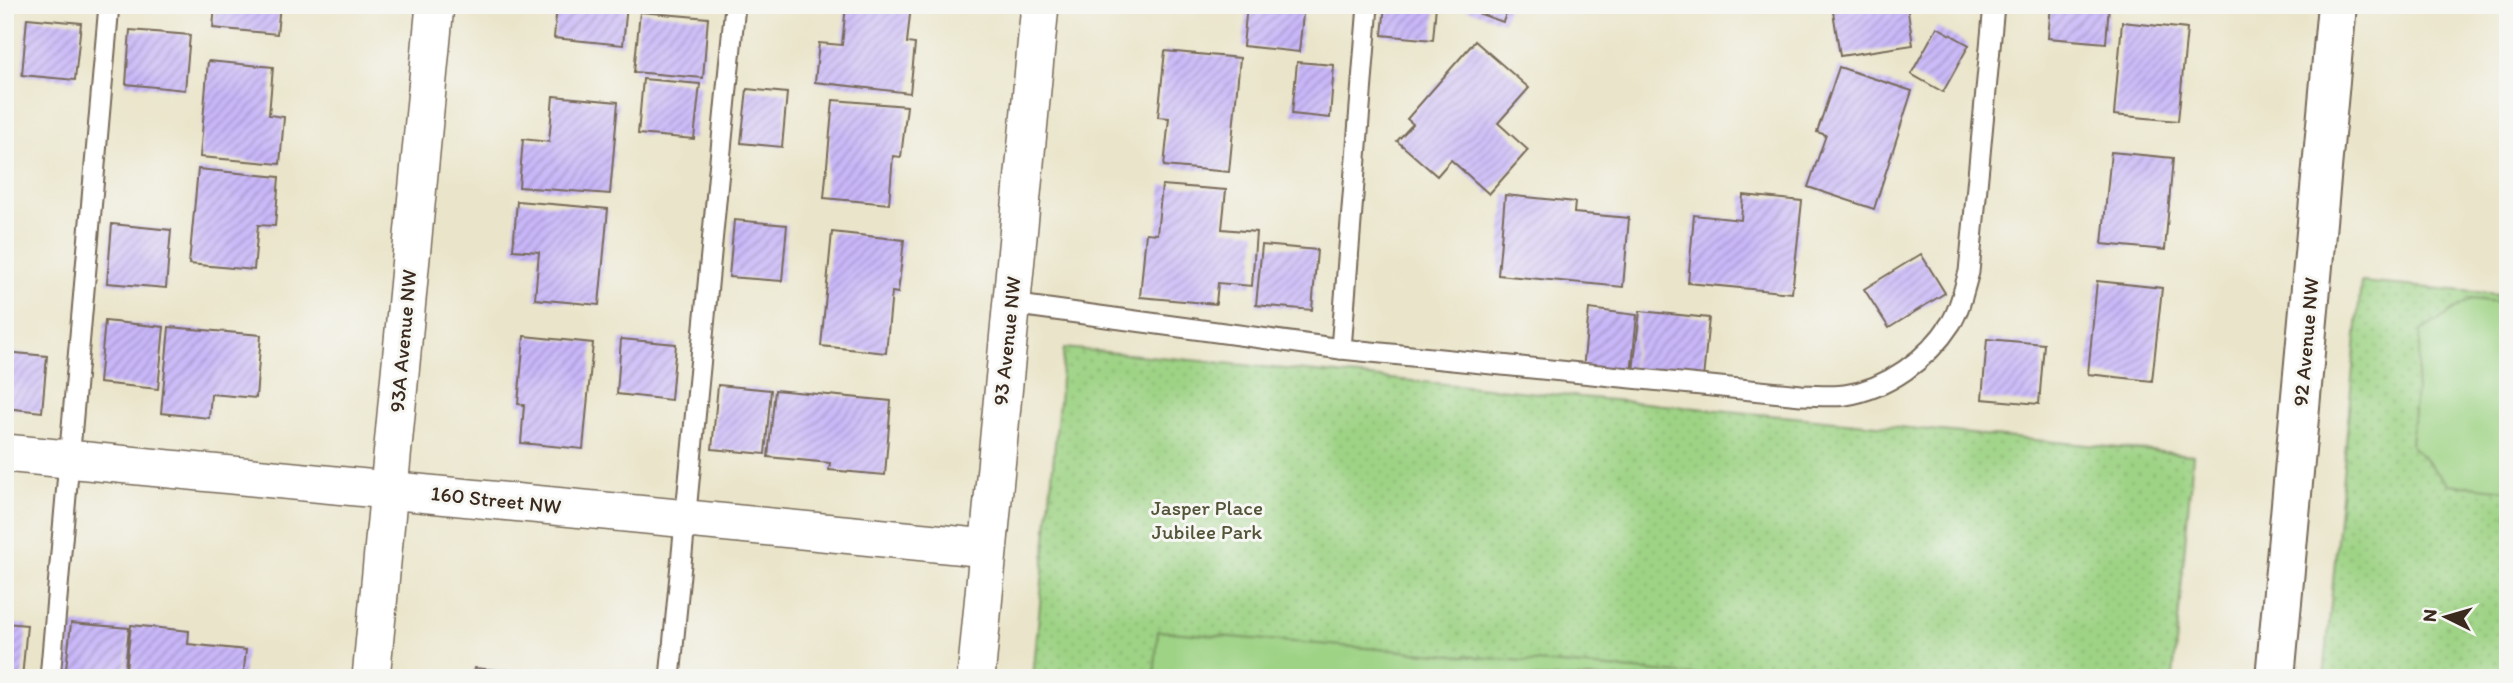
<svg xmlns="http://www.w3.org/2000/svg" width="2513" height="683" viewBox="0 0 2513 683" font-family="Itim,sans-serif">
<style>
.grass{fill:url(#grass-dots);stroke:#6c7e52;stroke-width:2}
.pitch{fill:#9ed385;stroke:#6c7e52;stroke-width:2}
.building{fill:url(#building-hatch)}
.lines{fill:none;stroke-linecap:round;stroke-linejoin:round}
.service-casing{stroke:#786b5a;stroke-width:23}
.minor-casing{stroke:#786b5a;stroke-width:40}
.tertiary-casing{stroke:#786b5a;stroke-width:42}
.service{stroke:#fff;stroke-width:19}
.minor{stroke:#fff;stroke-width:37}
.tertiary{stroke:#fff;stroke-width:38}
.labels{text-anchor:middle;stroke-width:6;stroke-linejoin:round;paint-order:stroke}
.street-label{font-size:21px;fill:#3b2a1e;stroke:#f6f6f2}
.park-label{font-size:21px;fill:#545438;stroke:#f6f6f2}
</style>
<defs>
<pattern id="grass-dots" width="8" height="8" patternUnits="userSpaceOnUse" patternTransform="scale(1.75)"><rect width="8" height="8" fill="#9ed385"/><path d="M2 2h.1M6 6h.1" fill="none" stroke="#89b572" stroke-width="1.8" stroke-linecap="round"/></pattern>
<pattern id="building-hatch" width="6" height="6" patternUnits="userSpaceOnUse" patternTransform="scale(1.75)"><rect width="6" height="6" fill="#c9b7f9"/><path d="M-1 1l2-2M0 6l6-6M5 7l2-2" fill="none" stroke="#a495c9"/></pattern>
</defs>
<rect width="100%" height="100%" fill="#f6f6f2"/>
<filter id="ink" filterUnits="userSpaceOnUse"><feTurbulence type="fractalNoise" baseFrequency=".0143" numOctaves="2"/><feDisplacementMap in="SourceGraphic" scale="14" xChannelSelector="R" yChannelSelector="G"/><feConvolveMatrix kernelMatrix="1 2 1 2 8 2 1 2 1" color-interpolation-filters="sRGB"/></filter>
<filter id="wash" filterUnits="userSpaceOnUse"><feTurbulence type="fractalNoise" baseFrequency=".00686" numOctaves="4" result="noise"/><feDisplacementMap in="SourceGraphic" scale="28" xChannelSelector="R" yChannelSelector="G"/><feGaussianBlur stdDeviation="1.57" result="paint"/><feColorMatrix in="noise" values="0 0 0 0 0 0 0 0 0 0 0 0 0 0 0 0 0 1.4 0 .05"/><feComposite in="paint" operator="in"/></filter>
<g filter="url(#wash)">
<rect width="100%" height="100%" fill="#eae5ca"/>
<g class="grass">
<path d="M 2361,282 L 2508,295 L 2508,678 L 2324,678 Z"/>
<path d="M 1064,348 L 2193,455 L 2173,678 L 1033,678 Z"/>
</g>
<g class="pitch">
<path d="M 2471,299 L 2508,303 L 2508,490 L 2448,484 L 2411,445 L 2421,331 Z"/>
<path d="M 1158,631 L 1732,678 L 1154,678 Z"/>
</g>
<g id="blocks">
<g class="building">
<path d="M 215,5 L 280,5 L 277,34 L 213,28 Z"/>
<path d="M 557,5 L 627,5 L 623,45 L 554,38 Z"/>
<path d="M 846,5 L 911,5 L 907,43 L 915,44 L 910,93 L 815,82 L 819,43 L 842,45 Z"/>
<path d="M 1247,5 L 1304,5 L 1299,52 L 1243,46 Z"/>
<path d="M 1385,5 L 1436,5 L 1433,40 L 1382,35 Z"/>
<path d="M 1455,5 L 1509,5 L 1503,22 Z"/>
<path d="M 1832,5 L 1907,5 L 1913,45 L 1840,56 Z"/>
<path d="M 2051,5 L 2109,5 L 2106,43 L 2048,38 Z"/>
<path d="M 640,12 L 708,18 L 703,78 L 634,72 Z"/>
<path d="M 27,18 L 81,23 L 75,80 L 22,75 Z"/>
<path d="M 2122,22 L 2187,29 L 2178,121 L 2114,115 Z"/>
<path d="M 1937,27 L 1969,45 L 1943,92 L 1911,74 Z"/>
<path d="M 130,30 L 190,35 L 185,90 L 126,84 Z"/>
<path d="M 1475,41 L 1529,88 L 1498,123 L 1528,150 L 1489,194 L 1451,160 L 1437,176 L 1397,141 L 1413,124 L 1407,119 Z"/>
<path d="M 1165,51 L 1240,58 L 1229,172 L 1164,166 L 1169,118 L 1158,117 Z"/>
<path d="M 208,61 L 273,67 L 269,115 L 284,117 L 280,164 L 200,157 Z"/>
<path d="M 1297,62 L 1334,65 L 1330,118 L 1292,114 Z"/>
<path d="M 1839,67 L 1912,91 L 1874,209 L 1808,187 L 1826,135 L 1817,132 Z"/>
<path d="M 643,79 L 700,84 L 694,139 L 638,134 Z"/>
<path d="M 747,89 L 787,93 L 782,147 L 741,143 Z"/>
<path d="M 553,96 L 618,102 L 610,194 L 519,187 L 523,139 L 549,142 Z"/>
<path d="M 833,100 L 907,106 L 901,157 L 893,156 L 889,204 L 824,198 Z"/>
<path d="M 2111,152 L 2173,158 L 2165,250 L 2102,244 Z"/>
<path d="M 198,169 L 279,177 L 275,226 L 258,225 L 254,270 L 189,264 Z"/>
<path d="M 1162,185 L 1226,190 L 1222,229 L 1256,232 L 1252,286 L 1218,283 L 1216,304 L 1140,297 L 1146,233 L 1157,234 Z"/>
<path d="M 1505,195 L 1575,202 L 1574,213 L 1629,218 L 1623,287 L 1498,275 Z"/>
<path d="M 1743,195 L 1802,201 L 1792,293 L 1688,283 L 1694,215 L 1741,220 Z"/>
<path d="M 517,201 L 608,209 L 599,305 L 535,299 L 539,252 L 513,250 Z"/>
<path d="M 734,220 L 787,225 L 782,281 L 729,277 Z"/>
<path d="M 112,224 L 171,230 L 166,288 L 107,283 Z"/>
<path d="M 832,232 L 904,240 L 898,293 L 892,292 L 886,353 L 821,346 Z"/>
<path d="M 1262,245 L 1317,250 L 1312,310 L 1256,305 Z"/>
<path d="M 1921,254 L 1945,293 L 1889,328 L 1864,289 Z"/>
<path d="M 2097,281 L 2162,288 L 2152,381 L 2088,374 Z"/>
<path d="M 1589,309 L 1637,315 L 1631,375 L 1583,370 Z"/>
<path d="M 1640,311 L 1709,318 L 1703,379 L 1633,371 Z"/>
<path d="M 105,321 L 164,327 L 158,389 L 99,383 Z"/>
<path d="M 169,327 L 261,335 L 256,398 L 211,394 L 209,418 L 161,413 Z"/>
<path d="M 524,336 L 593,343 L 583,449 L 521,443 L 524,405 L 518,404 Z"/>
<path d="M 621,339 L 676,344 L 671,400 L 617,394 Z"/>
<path d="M 1987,339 L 2044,344 L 2039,404 L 1982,399 Z"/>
<path d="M 5,352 L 47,356 L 42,412 L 5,408 Z"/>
<path d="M 718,385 L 771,390 L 765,454 L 712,449 Z"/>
<path d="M 775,390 L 891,401 L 885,475 L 829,470 L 830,463 L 768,457 Z"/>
<path d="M 5,623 L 27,625 L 22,678 L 5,676 Z"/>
<path d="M 71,623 L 129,628 L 124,678 L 65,678 Z"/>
<path d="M 131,625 L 189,631 L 188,644 L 246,650 L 243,678 L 125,678 Z"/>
<path d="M 474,668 L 533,673 L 532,678 L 473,678 Z"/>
</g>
</g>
</g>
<g filter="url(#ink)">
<use href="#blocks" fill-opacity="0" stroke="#786b5a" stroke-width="2"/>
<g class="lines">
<defs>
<g id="service">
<path d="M 1011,304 L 1341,349 L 1801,395 C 1815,395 1831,397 1845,395 C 1887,389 1928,359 1951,323 C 1960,309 1964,289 1969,272 L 1994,5"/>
<path d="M 1341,349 L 1368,5"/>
<path d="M 50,678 L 109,5"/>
<path d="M 670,678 L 735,5"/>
</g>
<g id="minor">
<path d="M 5,453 L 987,548"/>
<path d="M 371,678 L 435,5"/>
<path d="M 976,678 L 1040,5"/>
</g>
<path id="tertiary" d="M 2275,678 L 2337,5"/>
</defs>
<use href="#service" class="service-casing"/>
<use href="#minor" class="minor-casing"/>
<use href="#tertiary" class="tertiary-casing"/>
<use href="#service" class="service"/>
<use href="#minor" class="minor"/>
<use href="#tertiary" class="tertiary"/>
</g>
</g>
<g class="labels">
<g class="street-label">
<text transform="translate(403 341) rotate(-85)" y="7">93A Avenue NW</text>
<text transform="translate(1007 341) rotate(-84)" y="7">93 Avenue NW</text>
<text transform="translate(2306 342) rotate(-85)" y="7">92 Avenue NW</text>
<text transform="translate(496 500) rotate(6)" y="7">160 Street NW</text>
</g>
<g class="park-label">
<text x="1207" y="515">Jasper Place<tspan x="1207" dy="24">Jubilee Park</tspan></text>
</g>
</g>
<rect width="2513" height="683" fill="none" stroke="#f6f6f2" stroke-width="28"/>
<g transform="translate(2446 617) rotate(275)" stroke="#f6f6f2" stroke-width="5" paint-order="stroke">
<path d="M0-5L12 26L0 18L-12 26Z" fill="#3b2a1e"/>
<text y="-10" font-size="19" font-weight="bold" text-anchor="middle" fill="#3b2a1e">N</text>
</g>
</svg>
